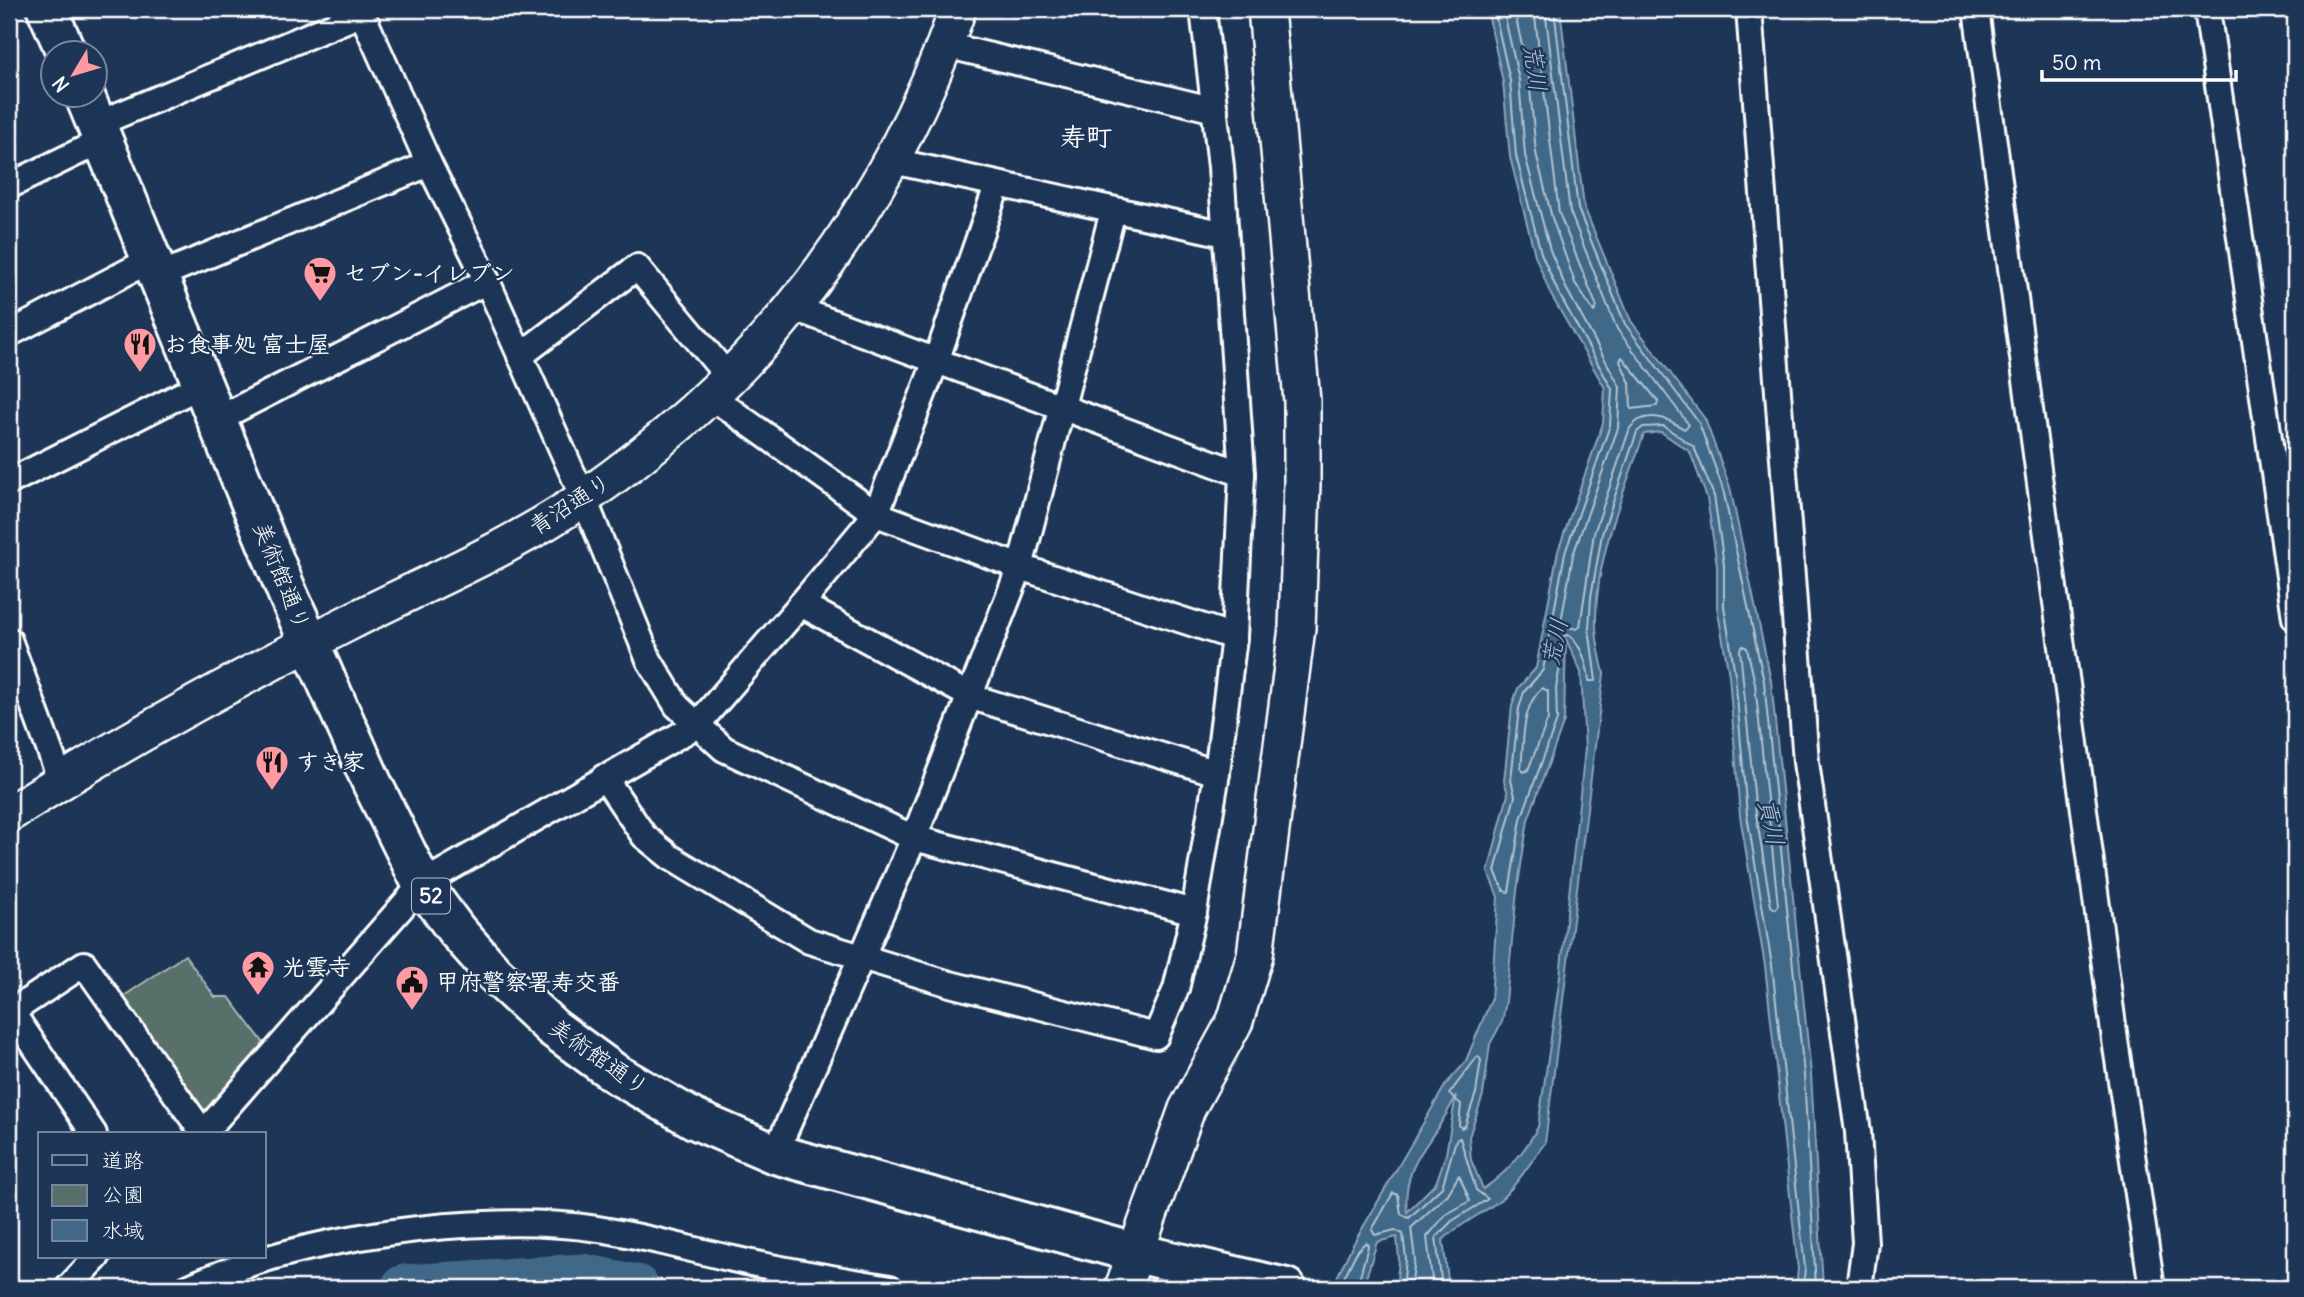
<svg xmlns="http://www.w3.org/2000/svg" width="2304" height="1297" viewBox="0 0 2304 1297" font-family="Delius,'Klee One',sans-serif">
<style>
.green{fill:#596f6b;stroke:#acb7b5;stroke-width:2}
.water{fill:#416888;stroke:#8da4b8;stroke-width:2;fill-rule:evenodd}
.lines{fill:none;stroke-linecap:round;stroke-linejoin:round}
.shore{stroke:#b3c3cf;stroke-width:2}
.river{stroke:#416888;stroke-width:47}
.street-casing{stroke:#fff;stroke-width:30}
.secondary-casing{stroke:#fff;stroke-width:40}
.highway-casing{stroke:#fff;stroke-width:44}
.street{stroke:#1d3557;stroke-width:24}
.secondary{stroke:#1d3557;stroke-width:35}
.highway{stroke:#1d3557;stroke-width:38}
.labels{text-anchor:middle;stroke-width:5;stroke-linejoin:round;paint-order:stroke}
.shield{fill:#1d3557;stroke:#bbc2cd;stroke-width:2}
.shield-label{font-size:21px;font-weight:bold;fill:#fff}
.poi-label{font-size:23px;font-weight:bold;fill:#fff;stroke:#1d3557;text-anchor:start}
.street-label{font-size:23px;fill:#fff;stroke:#1d3557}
.water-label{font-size:24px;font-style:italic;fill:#b3c3cf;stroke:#1d3557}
.quarter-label{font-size:26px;font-weight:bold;fill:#fff;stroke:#1d3557}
</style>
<rect width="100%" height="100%" fill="#1d3557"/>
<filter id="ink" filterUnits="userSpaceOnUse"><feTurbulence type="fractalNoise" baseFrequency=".0143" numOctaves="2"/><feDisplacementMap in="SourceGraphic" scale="14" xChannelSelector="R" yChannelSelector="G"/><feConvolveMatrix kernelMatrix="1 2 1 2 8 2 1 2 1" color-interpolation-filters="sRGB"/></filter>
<g filter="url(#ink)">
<path class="green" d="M 185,955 L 215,997 L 229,997 L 272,1054 L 203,1133 L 112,1004 Z"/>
<path class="water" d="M 1487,9 L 1560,9 L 1584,207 L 1631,321 L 1705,419 L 1730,487 L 1771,681 L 1811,1074 L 1823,1288 L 1796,1288 L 1798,1269 L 1765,966 L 1740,816 L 1729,675 L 1717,607 L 1717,565 L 1707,498 L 1690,452 L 1661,432 L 1644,434 C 1623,495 1594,561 1596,626 C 1596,642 1601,659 1604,674 L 1545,1143 C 1531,1161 1518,1184 1501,1199 C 1482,1215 1460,1223 1443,1240 L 1449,1288 L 1396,1288 L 1399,1260 L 1397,1237 L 1377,1242 L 1363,1288 L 1332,1288 L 1351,1248 L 1446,1084 L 1465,1063 L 1491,1000 L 1498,897 L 1488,872 L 1508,794 L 1504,781 L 1512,706 L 1518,688 L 1536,668 L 1558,551 L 1603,423 L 1605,388 L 1551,295 L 1535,255 L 1510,157 L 1503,82 ZM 1566,639 L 1581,672 L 1585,749 L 1560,976 L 1538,1127 C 1525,1151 1506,1174 1483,1189 L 1471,1160 L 1469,1137 L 1483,1095 L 1490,1044 L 1502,1022 L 1506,1001 L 1517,891 L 1528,820 L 1564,721 ZM 1456,1095 L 1446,1154 L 1436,1183 L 1407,1212 C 1401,1159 1437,1141 1456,1095 Z"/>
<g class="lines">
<g class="shore">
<path d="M 1494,9 L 1510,81 L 1516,156 L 1541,253 L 1558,292 L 1612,389 L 1610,425 L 1565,553 L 1543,670 L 1524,692 L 1519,708 L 1511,780 L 1515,796 L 1495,871 L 1504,891 L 1509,892 L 1521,819 L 1557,720 L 1556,688 L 1560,666 L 1557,652 L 1561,637 L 1568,635 C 1581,642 1588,667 1589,681 L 1596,681 L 1589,628 L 1591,597 L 1602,534 L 1637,432 L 1643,427 L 1664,426 L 1694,447 L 1714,496 L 1724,565 L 1724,606 L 1735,674 L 1747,815 L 1772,965 L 1805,1268 L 1803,1288"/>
<path d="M 1503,9 L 1519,80 L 1525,155 L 1550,250 L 1566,288 L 1620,387 L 1618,428 L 1573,555 L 1561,622 L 1563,626 L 1577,629 L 1580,626 L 1594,533 L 1630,428 C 1645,409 1668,418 1684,429 L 1689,425 L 1617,329 L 1570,212 L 1545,9"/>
<path d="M 1514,9 L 1529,78 L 1536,153 L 1552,218 L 1575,283 L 1594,312 L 1597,307 L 1559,213 L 1534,9"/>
<path d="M 1554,9 L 1578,209 L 1625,324 L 1699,423 L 1723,489 L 1764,682 L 1804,1075 L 1816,1288"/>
<path d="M 1622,357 L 1658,401 L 1657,406 L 1631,409 L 1630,383 L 1620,361 Z"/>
<path d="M 1743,646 L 1747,648 L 1755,683 L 1778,905 L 1775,909 L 1771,906 L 1756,814 L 1740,649 Z"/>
<path d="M 1542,688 L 1548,691 L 1548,719 L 1528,770 L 1524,772 L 1521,769 C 1524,741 1521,707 1542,688 Z"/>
<path d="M 1478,1056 L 1481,1060 L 1476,1093 L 1465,1126 L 1461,1128 L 1459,1125 L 1461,1104 L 1449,1094 Z"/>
<path d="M 1339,1288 L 1357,1251 L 1366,1242 L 1368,1246 L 1357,1288"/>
<path d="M 1403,1288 L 1406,1259 L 1403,1234 L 1395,1230 L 1375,1235 L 1372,1230 L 1393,1193 L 1398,1195 L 1401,1214 L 1409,1218 L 1442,1187 L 1456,1140 L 1460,1138 L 1476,1190 L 1488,1199 L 1452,1221 L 1436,1237 L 1442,1288"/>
<path d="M 1411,1288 L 1415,1259 L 1411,1228 L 1448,1194 L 1459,1175 L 1470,1201 L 1445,1215 L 1427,1237 L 1433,1288"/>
</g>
<path class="river" d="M 404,1288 L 583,1277 L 636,1288"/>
<defs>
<g id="street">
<path d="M 360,9 L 429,164 L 487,281 L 584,499 L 649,660 L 677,706 L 724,749 L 914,838 L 1194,912"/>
<path d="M 1749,9 L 1806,762 L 1858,1132 L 1865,1243 L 1859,1288"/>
<path d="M 1976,9 L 2115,1040 L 2152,1288"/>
<path d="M 2207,9 L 2295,618"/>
<path d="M 945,45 L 1215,110"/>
<path d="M 97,124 L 363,13"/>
<path d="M 893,161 L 1225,234"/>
<path d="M 9,186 L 103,140"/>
<path d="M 158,276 L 429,164"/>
<path d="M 794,308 L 1242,474"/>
<path d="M 9,334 L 152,259"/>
<path d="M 520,356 L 637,267 L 729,378"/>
<path d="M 712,397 L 876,514 L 1020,567 L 1234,637"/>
<path d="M 216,420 L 487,281"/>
<path d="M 9,482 L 201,385"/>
<path d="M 801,604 L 972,697 L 1217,773"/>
<path d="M 9,640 L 61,781"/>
<path d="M 604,777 L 644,836 L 670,857 L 809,941 L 950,984 L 1156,1036 L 1176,989 L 1194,912 L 1217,773 L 1234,637 L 1242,474 L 1221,167 L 1203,9"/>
<path d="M 9,1008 L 94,1134"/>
<path d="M 11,1012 L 84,964 L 203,1133"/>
<path d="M 203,1134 L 422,884 L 697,725 L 801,604 L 876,514 L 936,361 L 997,186"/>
<path d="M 775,1154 L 914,838 L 1020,567 L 1113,211"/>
<path d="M 68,1288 L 97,1257"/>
<path d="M 187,1288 C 295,1237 480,1211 598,1229 C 644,1236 689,1249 733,1259 C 785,1271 837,1279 890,1288"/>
</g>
<g id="secondary">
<path d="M 9,814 C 117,745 231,682 346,624 C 426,583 511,549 585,497 C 766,371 884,216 958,9"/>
<path d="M 1123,1288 L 1187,1109 L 1235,1021 L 1255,955 L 1297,628 L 1302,484 L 1302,401 L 1266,9"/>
</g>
<g id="highway">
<path d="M 47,9 L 66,52"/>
<path d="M 84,94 L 289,597 L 372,783 L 422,884 L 456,930 L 495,974 L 553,1028 L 616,1074 L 694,1119 L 775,1154 L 1136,1253 L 1286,1288"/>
</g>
</defs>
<use href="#street" class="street-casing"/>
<use href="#secondary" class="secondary-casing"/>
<use href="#highway" class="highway-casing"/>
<use href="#street" class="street"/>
<use href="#secondary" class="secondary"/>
<use href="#highway" class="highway"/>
</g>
</g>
<defs>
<symbol id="supermarket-pin" viewBox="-11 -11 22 30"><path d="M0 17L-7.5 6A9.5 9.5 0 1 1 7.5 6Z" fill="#ff9aa2" stroke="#1d3557"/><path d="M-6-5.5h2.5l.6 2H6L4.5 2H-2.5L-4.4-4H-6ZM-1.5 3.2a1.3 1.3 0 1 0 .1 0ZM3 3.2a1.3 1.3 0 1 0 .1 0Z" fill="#111"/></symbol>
<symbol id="restaurant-pin" viewBox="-11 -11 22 30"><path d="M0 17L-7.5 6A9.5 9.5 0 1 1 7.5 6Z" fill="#ff9aa2" stroke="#1d3557"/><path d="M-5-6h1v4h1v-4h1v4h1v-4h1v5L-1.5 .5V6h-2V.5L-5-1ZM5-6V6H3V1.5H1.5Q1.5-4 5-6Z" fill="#111"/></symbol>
<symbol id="temple-pin" viewBox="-11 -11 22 30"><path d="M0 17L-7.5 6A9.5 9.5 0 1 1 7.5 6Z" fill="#ff9aa2" stroke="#1d3557"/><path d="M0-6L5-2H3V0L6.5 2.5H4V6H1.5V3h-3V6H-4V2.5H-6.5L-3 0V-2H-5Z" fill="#111"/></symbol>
<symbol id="civic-pin" viewBox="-11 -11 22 30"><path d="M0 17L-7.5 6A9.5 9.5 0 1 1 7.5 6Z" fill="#ff9aa2" stroke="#1d3557"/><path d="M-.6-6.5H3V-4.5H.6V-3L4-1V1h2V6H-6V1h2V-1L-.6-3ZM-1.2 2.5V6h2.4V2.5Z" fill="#111"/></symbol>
</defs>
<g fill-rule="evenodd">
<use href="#supermarket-pin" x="301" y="254" width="38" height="52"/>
<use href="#restaurant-pin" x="121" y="325" width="38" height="52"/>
<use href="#restaurant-pin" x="253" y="743" width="38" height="52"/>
<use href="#temple-pin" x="239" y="948" width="38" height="52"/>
<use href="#civic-pin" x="393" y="963" width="38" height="52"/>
</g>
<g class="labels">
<rect class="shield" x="412" y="878.5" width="38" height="35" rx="5"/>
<g class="shield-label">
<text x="431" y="903">52</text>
</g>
<g class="poi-label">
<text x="344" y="281">セブン-イレブン</text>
<text x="164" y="352">お食事処 富士屋</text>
<text x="296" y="770">すき家</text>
<text x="282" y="975">光雲寺</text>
<text x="436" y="990">甲府警察署寿交番</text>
</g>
<g class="street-label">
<text transform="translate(570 504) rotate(-33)" y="8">青沼通り</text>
<text transform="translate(282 576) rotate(68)" y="8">美術館通り</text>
<text transform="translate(599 1057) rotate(35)" y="8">美術館通り</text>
</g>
<g class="water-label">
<text transform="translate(1535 68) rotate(82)" y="8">荒川</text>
<text transform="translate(1555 642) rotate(-78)" y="8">荒川</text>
<text transform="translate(1771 822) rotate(79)" y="8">貢川</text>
</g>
<g class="quarter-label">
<text x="1086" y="146">寿町</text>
</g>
</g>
<rect width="2304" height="1297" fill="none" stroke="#1d3557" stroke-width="35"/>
<rect x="18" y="18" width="2269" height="1262" fill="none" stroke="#fff" stroke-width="2.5" filter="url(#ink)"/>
<rect x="38" y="1132" width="228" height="126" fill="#1d3557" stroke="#77869a" stroke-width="2"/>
<rect x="52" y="1155" width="35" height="10" fill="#1d3557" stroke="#77869a" stroke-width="2"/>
<text x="102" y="1168" font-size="21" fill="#ffffff">道路</text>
<rect x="52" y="1185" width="35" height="21" fill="#596f6b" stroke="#77869a" stroke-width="2"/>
<text x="102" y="1202" font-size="21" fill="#ffffff">公園</text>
<rect x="52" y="1220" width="35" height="21" fill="#416888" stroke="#77869a" stroke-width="2"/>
<text x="102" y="1238" font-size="21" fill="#ffffff">水域</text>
<g transform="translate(74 74) rotate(232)"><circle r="33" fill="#1d3557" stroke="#77869a" stroke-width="2"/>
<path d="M0-5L12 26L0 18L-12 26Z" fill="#ff9aa2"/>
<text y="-10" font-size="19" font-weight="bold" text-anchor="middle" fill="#ffffff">N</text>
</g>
<path d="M2042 70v10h194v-10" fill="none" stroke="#ffffff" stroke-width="3.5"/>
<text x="2052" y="70" font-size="21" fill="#ffffff" stroke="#1d3557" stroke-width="5" paint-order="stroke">50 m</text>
</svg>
